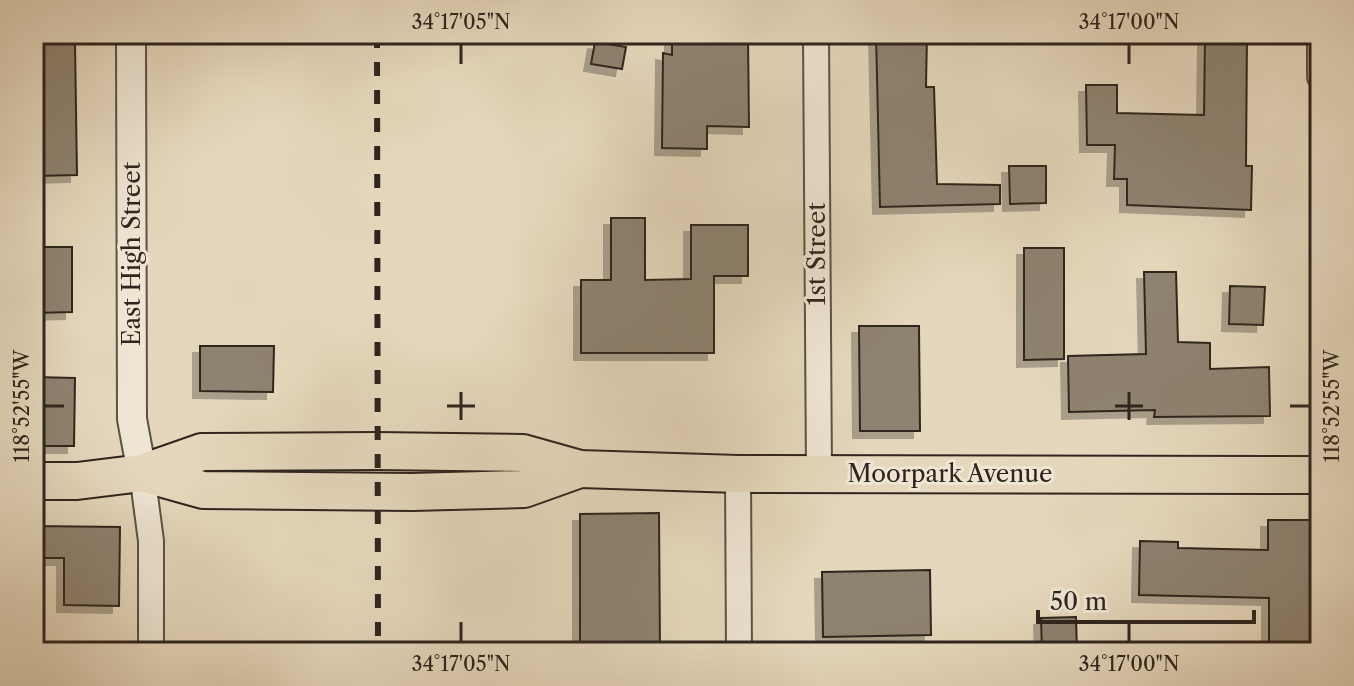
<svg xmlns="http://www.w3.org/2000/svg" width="1354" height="686" viewBox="0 0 1354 686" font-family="'Libre Caslon Text',serif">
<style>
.building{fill:#8e8270;stroke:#2f251e;stroke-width:2;filter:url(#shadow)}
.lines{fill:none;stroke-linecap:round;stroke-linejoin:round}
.minor-casing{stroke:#5c5246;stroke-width:28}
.tertiary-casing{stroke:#5c5246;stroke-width:32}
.primary-casing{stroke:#2f251e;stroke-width:40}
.minor{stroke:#eee5d3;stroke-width:24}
.tertiary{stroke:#eee5d3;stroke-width:28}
.primary{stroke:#e5d7bc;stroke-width:36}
.rail{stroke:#2f251e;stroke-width:6;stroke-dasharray:14 14;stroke-linecap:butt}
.ticks{fill:none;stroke:#2f251e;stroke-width:3}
.labels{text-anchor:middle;stroke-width:6;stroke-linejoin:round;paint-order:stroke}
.street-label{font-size:24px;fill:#2f251e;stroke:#eee5d3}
.neatline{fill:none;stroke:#2f251e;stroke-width:3}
.ticks-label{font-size:20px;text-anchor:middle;fill:#2f251e}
</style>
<defs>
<filter id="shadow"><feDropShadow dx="-7" dy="7" stdDeviation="0" flood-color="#0004"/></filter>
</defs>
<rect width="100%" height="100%" fill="#e5d7bc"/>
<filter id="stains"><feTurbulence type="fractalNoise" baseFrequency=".0025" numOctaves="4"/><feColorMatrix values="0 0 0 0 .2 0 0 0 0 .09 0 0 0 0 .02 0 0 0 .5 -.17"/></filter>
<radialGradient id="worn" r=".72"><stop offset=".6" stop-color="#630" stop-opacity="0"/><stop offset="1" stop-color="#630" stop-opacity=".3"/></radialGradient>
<g class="building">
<path d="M 672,34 L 748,35 L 749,127 L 707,126 L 707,149 L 662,148 L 663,53 L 672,55 Z"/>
<path d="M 876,34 L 927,34 L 926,87 L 934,87 L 937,184 L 1000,185 L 1000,204 L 880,207 Z"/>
<path d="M 1205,34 L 1247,34 L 1246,166 L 1252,166 L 1251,210 L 1127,205 L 1127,179 L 1114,179 L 1115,145 L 1087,145 L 1086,85 L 1117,85 L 1117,113 L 1204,115 Z"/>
<path d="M 595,42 L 626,47 L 622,69 L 591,64 Z"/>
<path d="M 75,43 L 77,175 L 34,176 L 34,44 Z"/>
<path d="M 1009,166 L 1046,166 L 1046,203 L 1010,204 Z"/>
<path d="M 611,218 L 645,218 L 645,280 L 691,279 L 691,225 L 748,225 L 748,276 L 714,276 L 714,353 L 581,353 L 581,280 L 611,280 Z"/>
<path d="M 34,247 L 72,247 L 72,312 L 34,313 Z"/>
<path d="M 1024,248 L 1064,248 L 1064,359 L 1024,360 Z"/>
<path d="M 1144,272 L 1176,272 L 1178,342 L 1210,343 L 1210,369 L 1269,367 L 1270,416 L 1154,417 L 1155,410 L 1069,412 L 1068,356 L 1146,354 Z"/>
<path d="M 1230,286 L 1265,287 L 1263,325 L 1229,324 Z"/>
<path d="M 859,326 L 919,326 L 920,431 L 860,431 Z"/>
<path d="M 200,346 L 274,346 L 273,392 L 200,391 Z"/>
<path d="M 34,377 L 75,378 L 74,446 L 34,446 Z"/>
<path d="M 659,513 L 660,652 L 580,652 L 580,514 Z"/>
<path d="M 1268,520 L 1320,520 L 1320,652 L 1269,652 L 1269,598 L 1139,595 L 1140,541 L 1178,542 L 1178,548 L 1268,550 Z"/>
<path d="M 34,526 L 120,527 L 119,606 L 64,605 L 64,558 L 34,558 Z"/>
<path d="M 930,570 L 931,635 L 823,637 L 822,572 Z"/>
<path d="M 1076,617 L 1077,652 L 1042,652 L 1041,618 Z"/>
</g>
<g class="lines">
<defs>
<g id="minor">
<path d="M 816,34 L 819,474"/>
<path d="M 1320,34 L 1320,77"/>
<path d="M 142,473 L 151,541 L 151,652"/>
<path d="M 738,474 L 739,652"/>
</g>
<path id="tertiary" d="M 131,34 L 132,419 L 142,473"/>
<g id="primary">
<path d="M 142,473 L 203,490 L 412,492 L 524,489 L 580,469"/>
<path d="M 34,481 L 77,481 L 142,473 L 202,452 L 377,451 L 523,453 L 580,469 L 738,474 L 1320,475"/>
</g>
</defs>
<use href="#minor" class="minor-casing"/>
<use href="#tertiary" class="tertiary-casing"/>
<use href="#primary" class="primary-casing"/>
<use href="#minor" class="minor"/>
<use href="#tertiary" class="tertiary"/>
<use href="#primary" class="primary"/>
<path class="rail" d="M 377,34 L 378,652"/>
</g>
<path class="ticks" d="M 461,44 L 461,64M 1129,44 L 1129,64M 461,392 L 461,420M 1129,392 L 1129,420M 44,406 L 64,406M 447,406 L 475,406M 1115,406 L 1143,406M 1290,406 L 1310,406M 461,622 L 461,642M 1129,622 L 1129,642"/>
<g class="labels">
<g class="street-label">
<text transform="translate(132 254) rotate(-90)" y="8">East High Street</text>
<text transform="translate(817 254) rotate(-90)" y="8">1st Street</text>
<text x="950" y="482">Moorpark Avenue</text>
</g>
</g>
<rect width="1354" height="686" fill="none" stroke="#e5d7bc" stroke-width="88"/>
<path d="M1038 610v12h216v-12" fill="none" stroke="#2f251e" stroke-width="4"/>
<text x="1050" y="610" font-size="24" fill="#2f251e" stroke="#eee5d3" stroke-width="6" paint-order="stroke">50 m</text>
<rect x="44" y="44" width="1266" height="598" class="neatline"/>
<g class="ticks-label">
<text x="461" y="29">34°17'05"N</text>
<text x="1129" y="29">34°17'00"N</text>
<text transform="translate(1332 406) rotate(-90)" y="7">118°52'55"W</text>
<text transform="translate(22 406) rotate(-90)" y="7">118°52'55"W</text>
<text x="461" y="671">34°17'05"N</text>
<text x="1129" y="671">34°17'00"N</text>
</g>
<rect width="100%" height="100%" filter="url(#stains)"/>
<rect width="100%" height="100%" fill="url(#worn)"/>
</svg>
